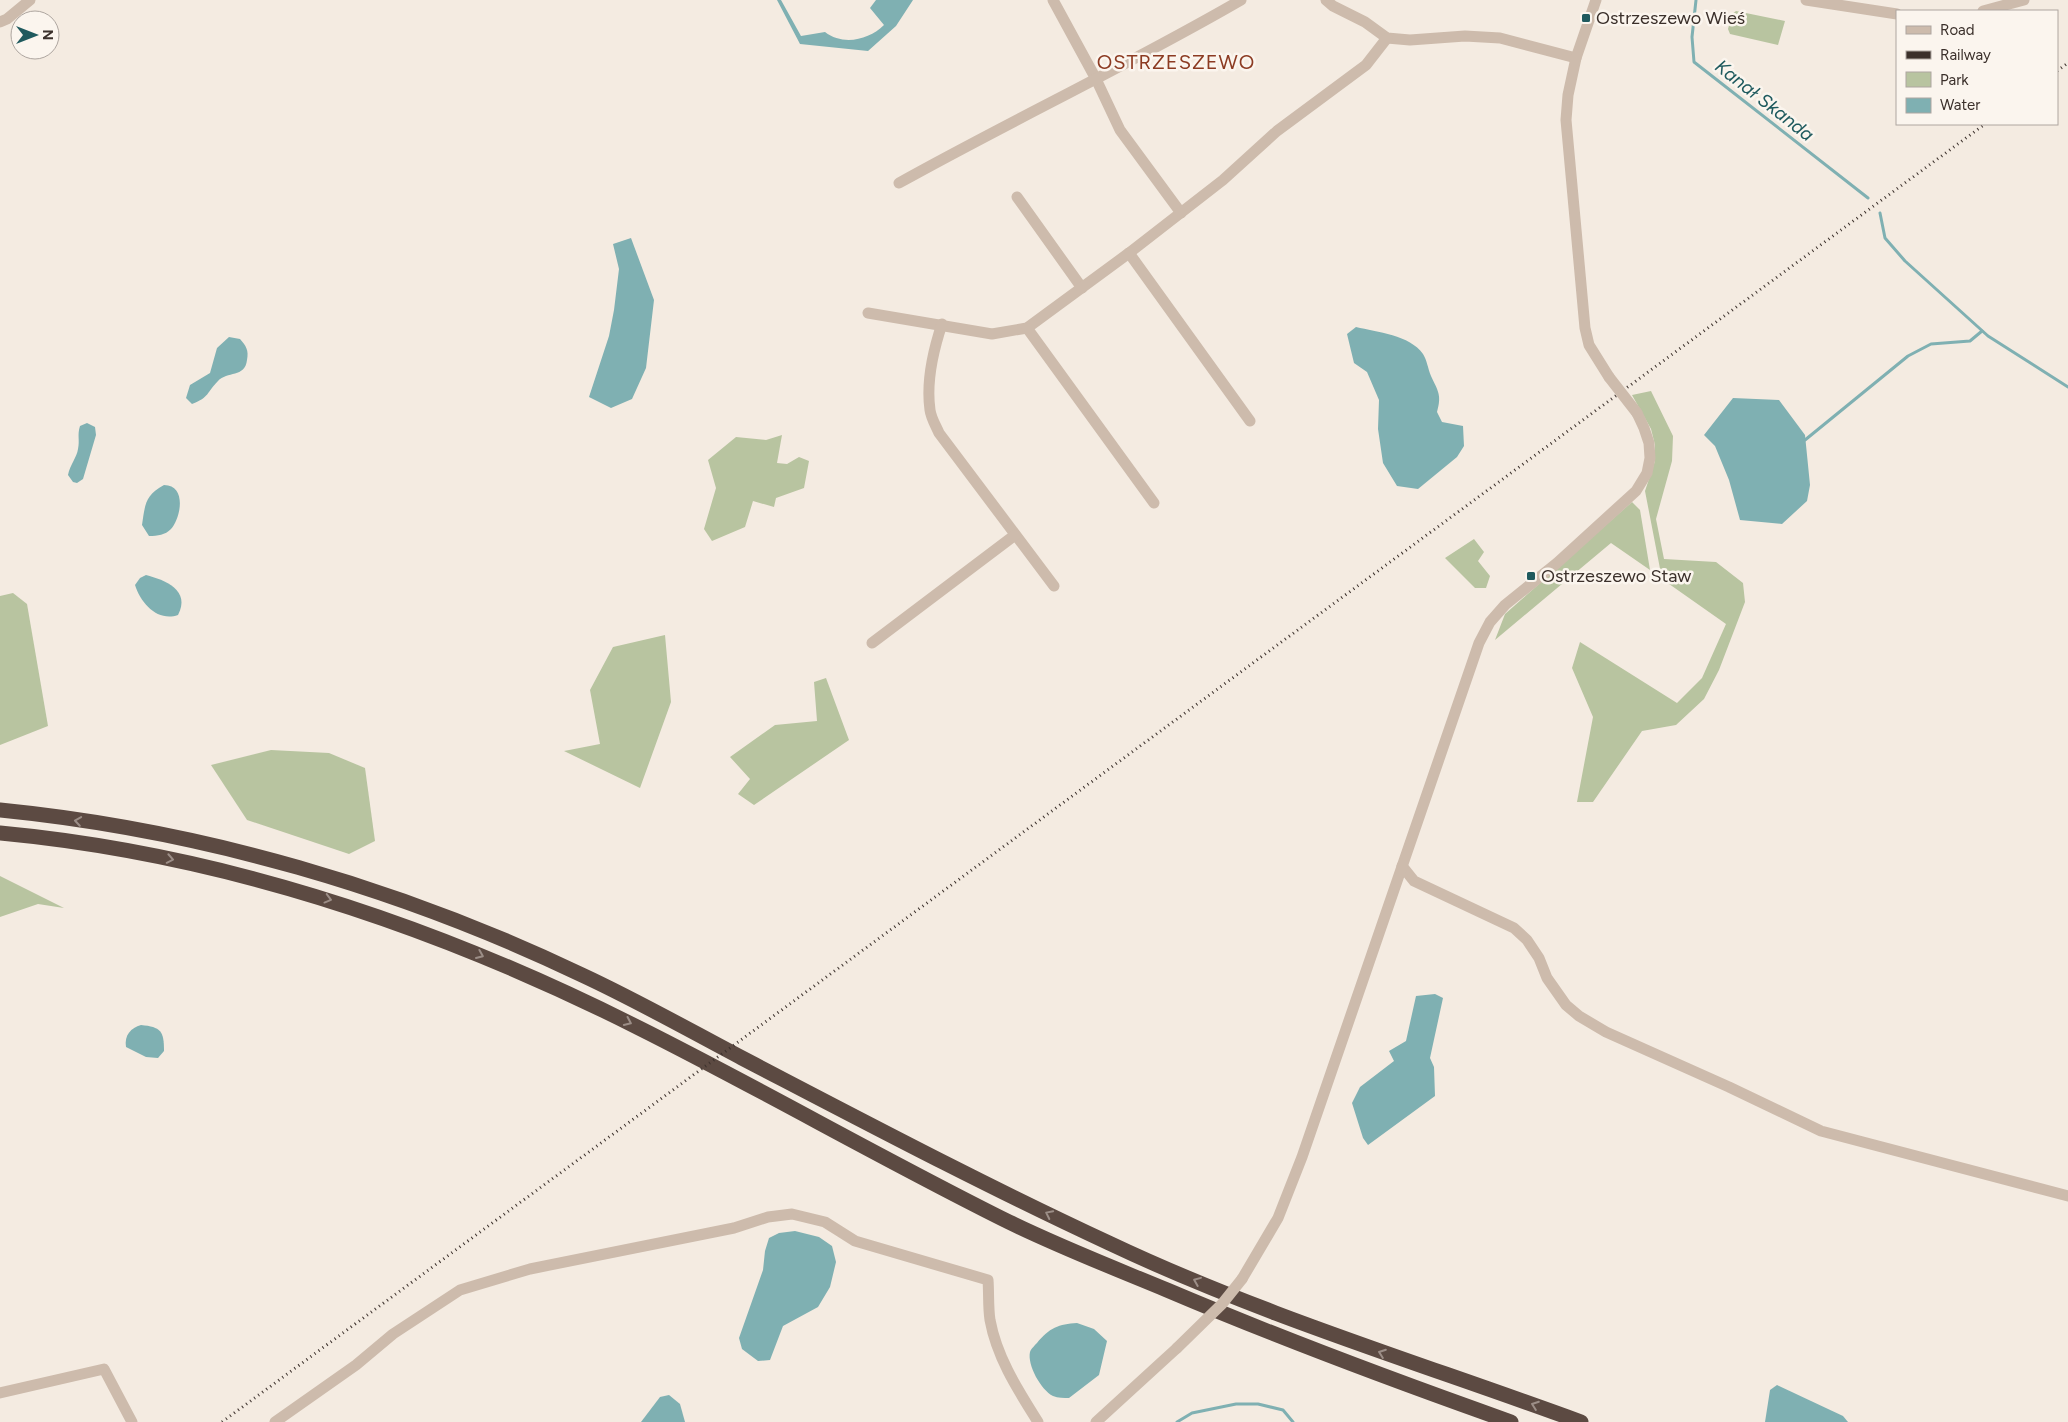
<svg xmlns="http://www.w3.org/2000/svg" width="2068" height="1422" viewBox="0 0 2068 1422" font-family="Figtree,sans-serif">
<style>
.green{fill:#b8c4a0}
.water{fill:#7fb0b2}
.lines{fill:none;stroke-linecap:round;stroke-linejoin:round}
.stream{stroke:#7fb0b2;stroke-width:3}
.minor{stroke:#cdbbac;stroke-width:11}
.highway{stroke:#5c4a42;stroke-width:15}
.rail{stroke:#3b302b;stroke-width:3;stroke-dasharray:1 4;stroke-linecap:butt}
.minor-bridge{stroke:#cdbbac;stroke-width:11}
.oneway{stroke:#9c8e87}
.poi-dot{fill:#1f5a5e;stroke:#fbf5ee;stroke-width:2}
.labels{text-anchor:middle;stroke-width:5;stroke-linejoin:round;paint-order:stroke}
.poi-label{font-size:18px;fill:#3b302b;stroke:#fbf5ee;text-anchor:start}
.water-label{font-size:19px;font-style:italic;fill:#1f5a5e;stroke:#fbf5ee}
.quarter-label{font-size:20px;letter-spacing:1px;fill:#8c3b22;stroke:#fbf5ee}
</style>
<rect width="100%" height="100%" fill="#f4ebe1"/>
<g class="green">
<path d="M 1736,11 L 1785,21 L 1778,45 L 1730,34 L 1728,29 L 1732,14 Z"/>
<path d="M 1651,391 L 1673,436 L 1672,461 L 1656,519 L 1664,559 L 1716,562 L 1743,583 L 1745,602 L 1719,670 L 1704,699 L 1676,725 L 1642,731 L 1593,802 L 1577,802 L 1593,717 L 1572,668 L 1580,642 L 1677,703 L 1702,678 L 1726,624 L 1662,579 L 1645,491 L 1655,461 L 1655,445 L 1651,429 L 1632,395 Z"/>
<path d="M 782,435 L 777,463 L 787,464 L 799,457 L 809,461 L 804,488 L 776,498 L 774,507 L 753,501 L 745,527 L 712,541 L 704,529 L 716,488 L 708,460 L 736,437 L 766,440 Z"/>
<path d="M 1632,502 L 1640,510 L 1650,570 L 1611,543 L 1495,640 L 1505,614 Z"/>
<path d="M 1474,539 L 1484,552 L 1478,561 L 1490,576 L 1486,588 L 1475,588 L 1445,558 Z"/>
<path d="M 13,593 L 27,604 L 48,726 L 0,745 L 0,596 Z"/>
<path d="M 665,635 L 671,702 L 640,788 L 564,751 L 600,744 L 590,690 L 613,647 Z"/>
<path d="M 826,678 L 849,740 L 754,805 L 738,794 L 750,779 L 730,757 L 775,725 L 817,721 L 814,682 Z"/>
<path d="M 271,750 L 329,753 L 365,768 L 375,841 L 349,854 L 247,820 L 211,765 Z"/>
<path d="M 0,876 L 64,908 L 38,904 L 0,917 Z"/>
</g>
<g class="water">
<path d="M 777,0 L 781,0 L 801,36 L 825,32 C 843,46 869,40 884,25 L 870,8 L 876,0 L 913,0 L 896,26 L 868,51 L 800,44 Z"/>
<path d="M 631,238 L 654,300 L 646,368 L 632,399 L 611,408 L 589,397 L 609,336 L 614,310 L 619,269 L 613,244 Z"/>
<path d="M 1356,327 C 1377,332 1410,335 1423,354 C 1427,360 1428,369 1431,376 C 1438,391 1442,395 1437,412 L 1442,422 L 1463,426 L 1464,446 L 1457,457 L 1418,489 L 1397,486 L 1383,463 L 1378,429 L 1379,400 L 1367,372 L 1354,363 L 1347,334 Z"/>
<path d="M 229,337 L 240,339 C 246,346 249,350 247,360 C 245,378 227,371 218,381 C 206,393 210,397 192,404 L 186,398 L 190,385 L 210,373 L 217,348 Z"/>
<path d="M 1733,398 L 1779,400 L 1805,435 L 1810,485 L 1807,501 L 1782,524 L 1740,520 L 1729,480 L 1715,446 L 1704,435 Z"/>
<path d="M 87,423 L 95,427 L 96,435 L 83,479 L 77,483 L 73,482 L 68,475 C 70,465 77,457 78,449 C 80,440 77,435 80,426 Z"/>
<path d="M 164,485 C 187,485 181,518 171,529 C 165,535 158,536 149,536 L 142,525 C 145,505 145,495 164,485 Z"/>
<path d="M 146,575 C 165,580 191,590 178,615 C 158,622 141,604 135,585 L 140,578 Z"/>
<path d="M 1435,994 L 1443,998 L 1430,1058 L 1434,1067 L 1435,1096 L 1368,1145 L 1363,1138 L 1352,1103 L 1360,1087 L 1394,1061 L 1389,1051 L 1406,1041 L 1416,996 Z"/>
<path d="M 141,1025 C 161,1027 164,1031 164,1051 L 158,1058 L 146,1057 L 126,1047 C 124,1035 131,1028 141,1025 Z"/>
<path d="M 795,1231 L 819,1237 L 832,1246 L 836,1262 L 830,1287 L 818,1307 L 783,1326 L 770,1360 L 758,1361 L 742,1349 L 739,1338 L 763,1270 L 765,1251 L 769,1238 L 779,1233 Z"/>
<path d="M 1077,1323 L 1094,1329 L 1107,1341 L 1099,1375 L 1069,1398 C 1064,1398 1058,1398 1053,1396 C 1041,1390 1027,1365 1030,1352 C 1031,1349 1035,1345 1037,1343 C 1049,1328 1059,1324 1077,1323 Z"/>
<path d="M 1777,1385 L 1843,1416 L 1848,1422 L 1765,1422 L 1770,1390 Z"/>
<path d="M 669,1395 L 680,1404 L 685,1422 L 641,1422 L 660,1397 Z"/>
</g>
<g class="lines">
<g class="stream">
<path d="M 1696,0 L 1692,37 L 1694,62 L 1868,198"/>
<path d="M 1880,213 L 1885,238 L 1905,261 L 1988,336 L 2068,387"/>
<path d="M 1805,440 L 1908,356 L 1931,344 L 1970,341 L 1982,331"/>
<path d="M 1177,1422 L 1192,1413 L 1236,1404 L 1258,1404 L 1283,1410 L 1293,1422"/>
</g>
<g class="minor">
<path d="M 1053,0 L 1096,79 L 1120,130 L 1181,213"/>
<path d="M 1326,0 L 1333,6 L 1365,22 L 1387,38 L 1410,40 L 1465,36 L 1500,38 L 1576,58"/>
<path d="M 1596,0 L 1576,58 L 1568,95 L 1566,120 L 1585,328 L 1589,345 L 1609,377"/>
<path d="M 1806,0 L 1897,14"/>
<path d="M 1983,11 L 2024,0"/>
<path d="M 0,22 L 7,19 L 30,0"/>
<path d="M 899,183 C 1012,120 1129,65 1241,0"/>
<path d="M 1017,197 L 1082,288"/>
<path d="M 1129,253 L 1250,421"/>
<path d="M 868,313 L 992,334 L 1027,328 L 1129,253 L 1223,180 L 1277,131 L 1366,65 L 1387,38"/>
<path d="M 942,324 C 933,351 926,382 930,410 C 931,418 936,426 939,433 L 1054,586"/>
<path d="M 1027,328 L 1154,503"/>
<path d="M 872,643 L 1015,535"/>
<path d="M 1402,866 L 1414,881 L 1514,928 L 1527,940 L 1539,958 L 1547,978 L 1566,1005 L 1579,1016 L 1606,1032 L 1729,1087 L 1821,1131 L 2068,1196"/>
<path d="M 1242,1279 L 1278,1218 L 1302,1157 L 1479,643 L 1490,622 L 1505,605 L 1557,563 L 1636,491 L 1647,473 L 1650,458 L 1649,443 L 1644,428 L 1637,413"/>
<path d="M 0,1393 L 104,1369 L 132,1422"/>
<path d="M 275,1422 L 356,1365 L 393,1334 L 460,1290 L 530,1269 L 734,1228 L 768,1217 L 792,1214 L 825,1222 L 855,1241 L 988,1280 C 989,1293 988,1307 990,1320 C 997,1358 1018,1390 1038,1422"/>
<path d="M 1096,1422 L 1177,1348"/>
</g>
<g class="highway">
<path d="M 0,810 C 201,830 400,888 582,975 C 636,1000 689,1030 742,1058 C 863,1121 984,1185 1109,1243 C 1261,1315 1423,1364 1581,1422"/>
<path d="M 0,833 C 224,854 439,927 639,1028 C 763,1090 884,1160 1009,1222 C 1060,1247 1114,1268 1167,1290 C 1280,1338 1395,1381 1511,1422"/>
</g>
<g class="rail">
<path d="M 2057,71 L 2068,63"/>
<path d="M 222,1422 L 1985,124"/>
</g>
<g class="minor-bridge">
<path d="M 1609,377 L 1637,413"/>
<path d="M 1177,1348 L 1222,1304 L 1242,1279"/>
</g>
</g>
<defs><path id="oneway-chevron" d="M-2-3.5L2.5 0L-2 3.5" fill="none" stroke-width="1.6" stroke-linecap="round" stroke-linejoin="round" transform="scale(1.25)"/></defs>
<g class="oneway">
<use href="#oneway-chevron" transform="translate(78 821) rotate(-171)"/>
<use href="#oneway-chevron" transform="translate(170 859) rotate(11)"/>
<use href="#oneway-chevron" transform="translate(328 899) rotate(15)"/>
<use href="#oneway-chevron" transform="translate(480 955) rotate(23)"/>
<use href="#oneway-chevron" transform="translate(628 1022) rotate(25)"/>
<use href="#oneway-chevron" transform="translate(1049 1214) rotate(-154)"/>
<use href="#oneway-chevron" transform="translate(1197 1281) rotate(-158)"/>
<use href="#oneway-chevron" transform="translate(1382 1353) rotate(-160)"/>
<use href="#oneway-chevron" transform="translate(1535 1405) rotate(-160)"/>
</g>
<g class="poi-dot">
<rect x="1581" y="13" width="10" height="10" rx="2.5"/>
<rect x="1526" y="571" width="10" height="10" rx="2.5"/>
</g>
<g class="labels">
<g class="poi-label">
<text x="1596" y="24">Ostrzeszewo Wieś</text>
<text x="1541" y="582">Ostrzeszewo Staw</text>
</g>
<g class="water-label">
<text transform="translate(1765 100) rotate(38)" y="7">Kanał Skanda</text>
</g>
<g class="quarter-label">
<text x="1176" y="69">OSTRZESZEWO</text>
</g>
</g>
<rect x="1896" y="10" width="162" height="115" fill="#fbf5ee" stroke="#aea6a0"/>
<rect x="1906" y="26" width="25" height="8" fill="#cdbbac" stroke="#aea6a0"/>
<text x="1940" y="35" font-size="15" fill="#3b302b">Road</text>
<rect x="1906" y="51" width="25" height="8" fill="#3b302b" stroke="#aea6a0"/>
<text x="1940" y="60" font-size="15" fill="#3b302b">Railway</text>
<rect x="1906" y="72" width="25" height="15" fill="#b8c4a0" stroke="#aea6a0"/>
<text x="1940" y="85" font-size="15" fill="#3b302b">Park</text>
<rect x="1906" y="98" width="25" height="15" fill="#7fb0b2" stroke="#aea6a0"/>
<text x="1940" y="110" font-size="15" fill="#3b302b">Water</text>
<g transform="translate(35 35) rotate(90)"><circle r="24" fill="#fbf5ee" stroke="#aea6a0"/>
<path d="M0-4L9 19L0 12L-9 19Z" fill="#1f5a5e"/>
<text y="-8" font-size="14" font-weight="bold" text-anchor="middle" fill="#3b302b">N</text>
</g>
</svg>
